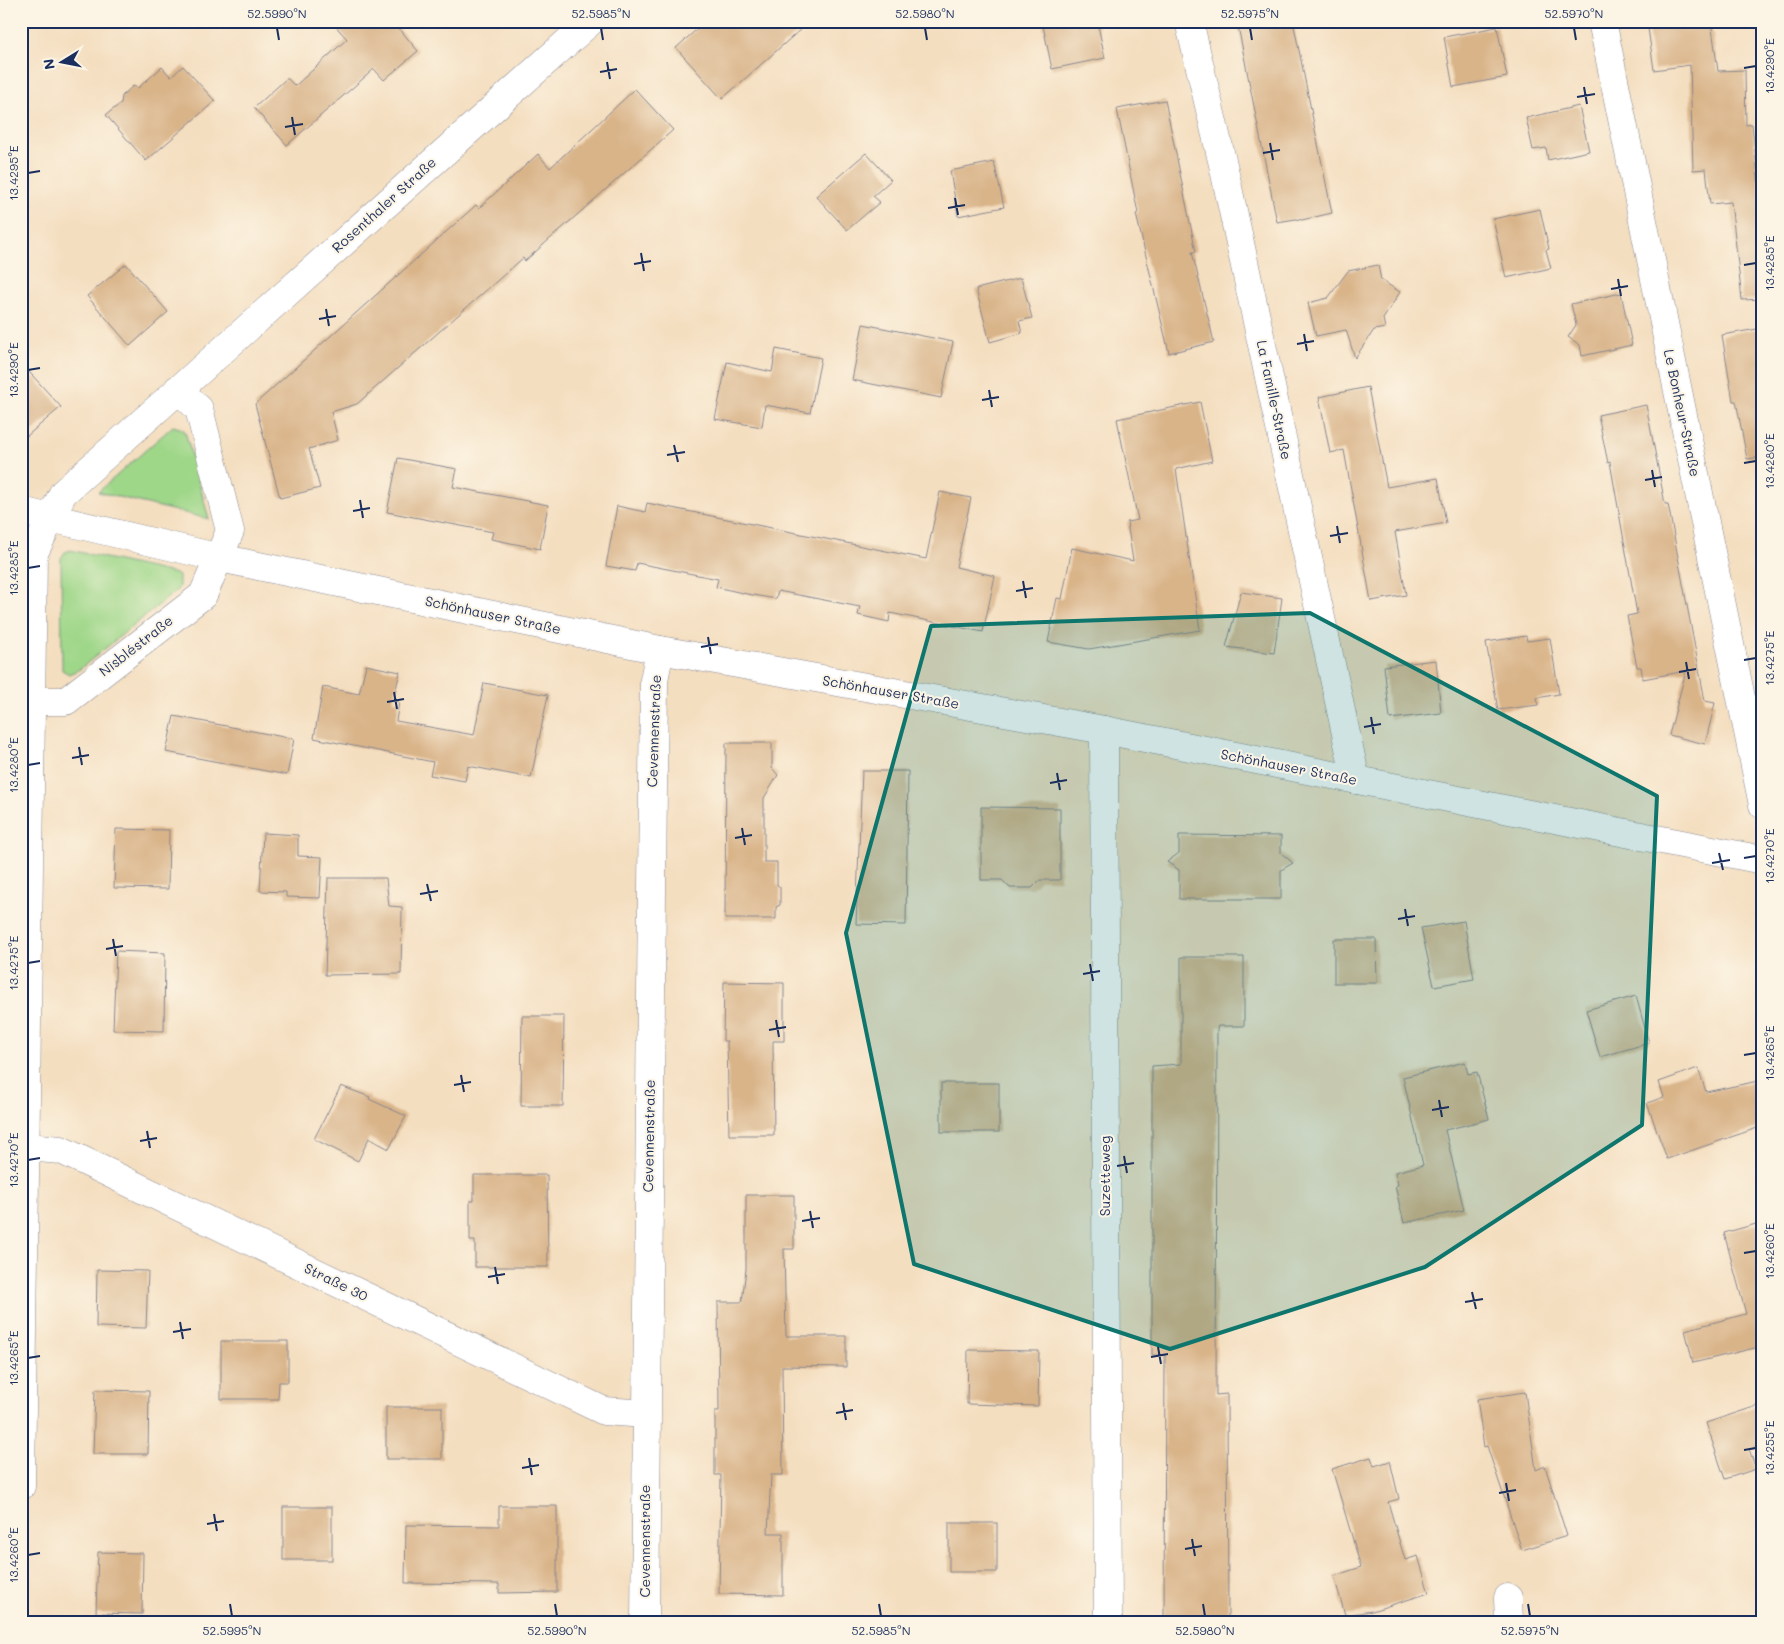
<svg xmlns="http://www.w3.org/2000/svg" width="1784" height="1644" viewBox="0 0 1784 1644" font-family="Mali,sans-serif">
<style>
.green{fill:#9fd789;stroke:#5d8374}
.building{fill:#d9b489}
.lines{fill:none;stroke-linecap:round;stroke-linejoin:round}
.minor-casing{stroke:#88868f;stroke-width:29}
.minor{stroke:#fff;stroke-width:28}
.marked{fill:#0f766e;fill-opacity:0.2;stroke:#0f766e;stroke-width:4;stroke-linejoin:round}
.ticks{fill:none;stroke:#1b2f5e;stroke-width:2}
.labels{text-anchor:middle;stroke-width:4;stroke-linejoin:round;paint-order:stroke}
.street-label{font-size:14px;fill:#1b2f5e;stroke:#fcf5e5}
.neatline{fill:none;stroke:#1b2f5e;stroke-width:2}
.ticks-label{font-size:12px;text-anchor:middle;fill:#1b2f5e}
</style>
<rect width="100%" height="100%" fill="#fcf5e5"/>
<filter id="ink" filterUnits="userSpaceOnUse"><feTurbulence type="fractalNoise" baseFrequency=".02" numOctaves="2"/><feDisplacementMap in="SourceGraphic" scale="10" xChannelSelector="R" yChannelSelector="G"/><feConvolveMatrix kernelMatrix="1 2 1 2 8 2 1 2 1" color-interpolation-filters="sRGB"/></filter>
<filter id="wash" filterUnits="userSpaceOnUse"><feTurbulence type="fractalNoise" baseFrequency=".0096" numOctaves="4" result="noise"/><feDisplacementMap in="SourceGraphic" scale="20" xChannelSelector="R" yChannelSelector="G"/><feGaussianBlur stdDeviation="1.12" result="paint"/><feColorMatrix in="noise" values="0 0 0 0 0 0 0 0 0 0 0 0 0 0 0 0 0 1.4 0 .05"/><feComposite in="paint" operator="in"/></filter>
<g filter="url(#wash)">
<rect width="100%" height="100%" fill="#f4dec0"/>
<g class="green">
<path d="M 173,426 L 183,429 L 186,435 L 209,519 L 98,492 Z"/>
<path d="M 70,550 L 173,573 L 179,576 L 179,587 L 177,590 L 80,669 L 69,674 L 62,670 L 61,558 L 65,552 Z"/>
</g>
<g id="blocks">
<g class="building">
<path d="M 331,21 L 393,21 L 418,51 L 384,80 L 374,69 L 287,145 L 254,108 L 287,78 L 295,86 L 347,39 Z"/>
<path d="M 706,21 L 810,21 L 722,99 L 676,48 Z"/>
<path d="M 1042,21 L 1097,21 L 1105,58 L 1052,69 Z"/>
<path d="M 1237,21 L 1293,21 L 1332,213 L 1302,220 L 1296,219 L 1277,222 Z"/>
<path d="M 1647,21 L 1711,21 L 1718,71 L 1745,70 L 1746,125 L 1752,124 L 1763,221 L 1763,299 L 1742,300 L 1731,202 L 1710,204 L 1706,169 L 1693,170 L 1690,65 L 1654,70 Z"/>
<path d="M 1497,27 L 1507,77 L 1453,87 L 1444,37 Z"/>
<path d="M 183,66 L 215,101 L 146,161 L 106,115 L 121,103 L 122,96 L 133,86 L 138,88 L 162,67 L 171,77 Z"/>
<path d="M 635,89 L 673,130 L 525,261 L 523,258 L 357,404 L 331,412 L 338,440 L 309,449 L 320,488 L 280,498 L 255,404 L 476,205 L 479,208 L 538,154 L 550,168 Z"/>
<path d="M 1165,100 L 1196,252 L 1192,252 L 1214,342 L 1169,353 L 1136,214 L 1138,213 L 1117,109 Z"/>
<path d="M 1579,106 L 1589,151 L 1548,160 L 1546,148 L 1533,150 L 1526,118 Z"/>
<path d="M 866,153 L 891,180 L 873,196 L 880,202 L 847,230 L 816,196 Z"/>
<path d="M 994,162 L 1004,207 L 958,216 L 950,171 Z"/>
<path d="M 1540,209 L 1549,249 L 1546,250 L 1551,268 L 1506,278 L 1493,219 Z"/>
<path d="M 126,264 L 168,312 L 130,346 L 87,296 Z"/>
<path d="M 1378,265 L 1381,280 L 1400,292 L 1383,319 L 1385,328 L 1374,330 L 1355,358 L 1346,330 L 1316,336 L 1308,303 L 1328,298 L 1348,271 Z"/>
<path d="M 1021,278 L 1032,318 L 1019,321 L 1022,333 L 990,342 L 976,289 Z"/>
<path d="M 1621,293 L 1632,345 L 1582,356 L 1580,345 L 1568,337 L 1576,325 L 1571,304 Z"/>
<path d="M 863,324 L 953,342 L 941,398 L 852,380 Z"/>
<path d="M 1763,328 L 1763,457 L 1747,459 L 1736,401 L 1733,401 L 1722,335 Z"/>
<path d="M 776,349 L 821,358 L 810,413 L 765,405 L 762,427 L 715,419 L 727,362 L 772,372 Z"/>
<path d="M 21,363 L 61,407 L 21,441 Z"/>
<path d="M 1368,387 L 1387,487 L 1438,478 L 1446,523 L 1395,532 L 1406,595 L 1371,601 L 1344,450 L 1330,453 L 1319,397 Z"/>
<path d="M 1200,402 L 1212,461 L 1176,469 L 1200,630 L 1089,649 L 1048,642 L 1057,598 L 1062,599 L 1072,548 L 1133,561 L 1127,522 L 1138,520 L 1117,419 Z"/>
<path d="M 1646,405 L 1665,504 L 1668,504 L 1705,701 L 1715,703 L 1705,744 L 1669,735 L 1686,671 L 1643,679 L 1641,667 L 1637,667 L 1627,616 L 1637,614 L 1610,462 L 1608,463 L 1598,415 Z"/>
<path d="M 398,458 L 457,469 L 453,487 L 548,505 L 540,549 L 491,539 L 493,532 L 387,512 Z"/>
<path d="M 940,492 L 971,498 L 956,567 L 995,576 L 983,632 L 890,613 L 889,622 L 858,615 L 860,607 L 778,591 L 776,599 L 747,594 L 716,587 L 718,579 L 637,563 L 635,571 L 606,566 L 617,506 L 645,512 L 647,503 L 926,559 Z"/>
<path d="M 1241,592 L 1282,598 L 1274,653 L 1226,647 Z"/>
<path d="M 1526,636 L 1527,641 L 1550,638 L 1559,694 L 1537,698 L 1538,705 L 1498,710 L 1486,642 Z"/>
<path d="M 1436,660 L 1441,713 L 1390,719 L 1384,666 Z"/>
<path d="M 366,665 L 400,672 L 393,701 L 399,702 L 396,721 L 474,735 L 484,683 L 548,695 L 531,778 L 468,766 L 465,781 L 430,775 L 433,762 L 314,738 L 323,687 L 359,694 Z"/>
<path d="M 174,716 L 294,739 L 287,775 L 166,752 Z"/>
<path d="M 726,743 L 772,743 L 772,768 L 778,775 L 764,798 L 764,862 L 777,862 L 777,885 L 780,887 L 780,905 L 776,907 L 776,919 L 725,919 Z"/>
<path d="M 862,771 L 908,771 L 906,925 L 856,924 Z"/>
<path d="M 981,807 L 1060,808 L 1060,880 L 1040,880 L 1032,888 L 1010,888 L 1002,880 L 981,880 Z"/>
<path d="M 116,829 L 169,830 L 168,889 L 114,888 Z"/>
<path d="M 263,833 L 298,835 L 298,856 L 322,857 L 320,898 L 286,897 L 286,892 L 260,891 Z"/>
<path d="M 1179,835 L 1281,836 L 1281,853 L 1293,863 L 1281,870 L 1281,899 L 1179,899 L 1179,870 L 1167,862 L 1179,853 Z"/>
<path d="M 328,878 L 386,878 L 389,906 L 402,907 L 401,974 L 325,975 Z"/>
<path d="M 1464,921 L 1474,979 L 1434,986 L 1421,928 Z"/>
<path d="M 1334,939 L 1376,939 L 1377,983 L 1334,983 Z"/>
<path d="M 116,951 L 165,953 L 164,1031 L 113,1030 Z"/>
<path d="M 1181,957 L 1244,957 L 1244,1026 L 1218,1026 L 1217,1029 L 1216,1395 L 1227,1394 L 1228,1623 L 1164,1623 L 1165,1355 L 1152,1355 L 1152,1066 L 1181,1064 Z"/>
<path d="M 724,982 L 784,983 L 784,1041 L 773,1041 L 774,1135 L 729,1135 L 727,1041 L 723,1041 Z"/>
<path d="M 1636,996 L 1649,1043 L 1600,1057 L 1586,1010 Z"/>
<path d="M 522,1016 L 564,1016 L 563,1106 L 521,1106 Z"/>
<path d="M 1465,1062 L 1468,1074 L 1477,1072 L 1489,1119 L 1445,1130 L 1464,1210 L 1404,1223 L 1395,1186 L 1398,1185 L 1395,1172 L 1423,1165 L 1403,1077 Z"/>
<path d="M 1698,1068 L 1706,1092 L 1763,1080 L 1763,1126 L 1667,1159 L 1647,1103 L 1664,1097 L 1659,1082 Z"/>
<rect x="941" y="1083" width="58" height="49"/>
<path d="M 341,1086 L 370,1097 L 369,1099 L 406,1116 L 389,1149 L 369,1138 L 358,1161 L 314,1139 Z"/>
<path d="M 474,1175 L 547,1175 L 548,1267 L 475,1267 L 475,1241 L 470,1241 L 470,1201 L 474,1201 Z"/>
<path d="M 746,1195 L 794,1195 L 794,1249 L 784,1249 L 786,1336 L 846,1336 L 846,1367 L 782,1366 L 783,1475 L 771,1475 L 768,1533 L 783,1533 L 783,1595 L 719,1594 L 721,1475 L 715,1475 L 715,1411 L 719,1411 L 718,1302 L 742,1302 L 746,1269 Z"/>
<path d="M 1763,1222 L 1763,1346 L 1693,1363 L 1685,1330 L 1746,1314 L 1724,1233 Z"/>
<path d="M 97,1270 L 148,1271 L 146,1328 L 96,1327 Z"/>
<path d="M 221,1341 L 288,1341 L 288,1382 L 279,1382 L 278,1399 L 221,1399 Z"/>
<path d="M 968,1350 L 1039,1351 L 1038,1406 L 967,1404 Z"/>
<path d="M 95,1390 L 149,1391 L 148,1454 L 93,1454 Z"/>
<path d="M 1525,1392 L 1536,1470 L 1545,1466 L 1567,1536 L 1522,1550 L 1487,1446 L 1484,1447 L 1477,1399 Z"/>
<path d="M 1763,1404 L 1763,1447 L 1749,1449 L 1756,1469 L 1725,1479 L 1706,1423 Z"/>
<rect x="386" y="1407" width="56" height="52"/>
<path d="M 1371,1457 L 1374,1466 L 1390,1461 L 1399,1499 L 1388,1502 L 1405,1560 L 1418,1556 L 1429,1593 L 1372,1611 L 1345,1615 L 1334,1576 L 1361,1567 L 1332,1469 Z"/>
<path d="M 499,1506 L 557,1506 L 557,1592 L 499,1593 L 499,1584 L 405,1583 L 406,1525 L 499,1526 Z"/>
<rect x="283" y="1507" width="49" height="53"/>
<rect x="949" y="1523" width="48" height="49"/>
<path d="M 98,1552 L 143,1553 L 142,1614 L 96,1613 Z"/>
</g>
</g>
</g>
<g filter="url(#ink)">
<use href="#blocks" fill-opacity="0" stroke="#88868f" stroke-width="1"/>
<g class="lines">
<defs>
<g id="minor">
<path d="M 1189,21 L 1224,169 L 1356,780"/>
<path d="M 1602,21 L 1763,805"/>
<path d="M 21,511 L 220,558 L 660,650 L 1104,730 L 1763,860"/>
<path d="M 31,701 L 66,701 L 203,595 L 230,531 L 199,409 L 178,389"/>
<path d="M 1104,730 L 1108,1623"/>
<path d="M 27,1147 L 61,1150 L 604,1411 L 646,1414"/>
<path d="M 21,1486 L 33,555 L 63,493 L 591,21"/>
<path d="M 1508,1598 L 1509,1623"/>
<path d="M 645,1623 L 654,680 L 660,650"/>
</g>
</defs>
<use href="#minor" class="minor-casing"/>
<use href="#minor" class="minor"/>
</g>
</g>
<path class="marked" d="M 1310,613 L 1657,796 L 1642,1125 L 1425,1267 L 1170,1349 L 914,1264 L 846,933 L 931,626 Z"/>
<path class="ticks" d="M 277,28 L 279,40M 601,28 L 603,40M 925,28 L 927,40M 1250,28 L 1252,40M 1574,28 L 1576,40M 607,62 L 610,79M 1744,68 L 1756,66M 600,72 L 617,69M 1584,87 L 1587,104M 1577,97 L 1595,94M 292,117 L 295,135M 285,127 L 303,124M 1270,143 L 1273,160M 1263,153 L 1280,150M 28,173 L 40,171M 955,198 L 958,215M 948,208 L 965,205M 641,253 L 644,271M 634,264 L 651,261M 1744,265 L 1756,263M 1618,279 L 1621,296M 1611,289 L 1628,286M 326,309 L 329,326M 319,319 L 336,316M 1304,334 L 1307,351M 1297,344 L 1314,341M 28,370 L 40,368M 989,390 L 992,407M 982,400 L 999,397M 674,445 L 678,462M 667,455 L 685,452M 1744,463 L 1756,461M 1652,470 L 1655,487M 1645,480 L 1662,477M 360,500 L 363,518M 353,511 L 370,508M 1337,526 L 1340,543M 1330,536 L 1348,533M 28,568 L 40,566M 1023,581 L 1026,598M 1016,591 L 1033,588M 708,637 L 711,654M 701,647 L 718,644M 1744,660 L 1756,658M 1686,662 L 1689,679M 1679,672 L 1696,669M 394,692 L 397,709M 387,702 L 404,699M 1371,717 L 1374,734M 1364,727 L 1381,724M 79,747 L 82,765M 72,758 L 89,755M 28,765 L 40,763M 1057,773 L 1060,790M 1050,783 L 1067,780M 742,828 L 745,845M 735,838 L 752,835M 1719,853 L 1723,870M 1744,858 L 1756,856M 1712,863 L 1730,860M 427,884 L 431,901M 420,894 L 438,891M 1405,909 L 1408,926M 1398,919 L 1415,916M 113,939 L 116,956M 106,949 L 123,946M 28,963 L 40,961M 1090,964 L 1093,981M 1083,974 L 1100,971M 776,1020 L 779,1037M 769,1030 L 786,1027M 1744,1055 L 1756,1053M 461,1075 L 464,1092M 454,1085 L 471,1082M 1439,1100 L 1442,1117M 1432,1110 L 1449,1107M 147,1131 L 150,1148M 140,1141 L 157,1138M 1124,1156 L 1127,1173M 28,1160 L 40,1158M 1117,1166 L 1134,1163M 810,1211 L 813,1228M 802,1221 L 820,1218M 1744,1253 L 1756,1251M 495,1267 L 498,1284M 488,1277 L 505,1274M 1472,1292 L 1476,1309M 1465,1302 L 1483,1299M 180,1322 L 183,1339M 173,1332 L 191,1329M 1158,1347 L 1161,1364M 1151,1357 L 1168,1354M 28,1358 L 40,1356M 843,1403 L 846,1420M 836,1413 L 853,1410M 1744,1450 L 1756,1448M 529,1458 L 532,1475M 522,1468 L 539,1465M 1506,1483 L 1509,1501M 1499,1493 L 1516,1490M 214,1514 L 217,1531M 207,1524 L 224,1521M 1192,1539 L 1195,1556M 1185,1549 L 1202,1546M 28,1555 L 40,1553M 230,1604 L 232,1616M 555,1604 L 557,1616M 879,1604 L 881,1616M 1203,1604 L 1205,1616M 1528,1604 L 1530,1616"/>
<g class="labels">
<g class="street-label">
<text transform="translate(384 205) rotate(-42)" y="5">Rosenthaler Straße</text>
<text transform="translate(1274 400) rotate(78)" y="5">La Famille-Straße</text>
<text transform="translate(1682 413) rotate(78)" y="5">Le Bonheur-Straße</text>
<text transform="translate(493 615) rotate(12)" y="5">Schönhauser Straße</text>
<text transform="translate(136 646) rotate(-38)" y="5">Nisbléstraße</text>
<text transform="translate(891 692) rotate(10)" y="5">Schönhauser Straße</text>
<text transform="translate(654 731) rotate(-88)" y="5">Cevennenstraße</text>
<text transform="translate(1289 767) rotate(11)" y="5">Schönhauser Straße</text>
<text transform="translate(649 1136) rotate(-89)" y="5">Cevennenstraße</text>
<text transform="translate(1105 1176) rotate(-90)" y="5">Suzetteweg</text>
<text transform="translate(336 1282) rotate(26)" y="5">Straße 30</text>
<text transform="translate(645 1541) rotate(-90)" y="5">Cevennenstraße</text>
</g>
</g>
<rect width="1784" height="1644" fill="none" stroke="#fcf5e5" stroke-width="55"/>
<g transform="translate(62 62) rotate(260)" stroke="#fcf5e5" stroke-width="4" paint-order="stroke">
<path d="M0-4L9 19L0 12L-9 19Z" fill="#1b2f5e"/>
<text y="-8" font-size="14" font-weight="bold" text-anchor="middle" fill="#1b2f5e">N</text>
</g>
<rect x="28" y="28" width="1728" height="1588" class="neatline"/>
<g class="ticks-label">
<text x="277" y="18">52.5990°N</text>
<text x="601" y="18">52.5985°N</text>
<text x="925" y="18">52.5980°N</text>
<text x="1250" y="18">52.5975°N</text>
<text x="1574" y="18">52.5970°N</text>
<text transform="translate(1770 66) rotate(-90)" y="4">13.4290°E</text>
<text transform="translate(14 173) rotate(-90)" y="4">13.4295°E</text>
<text transform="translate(1770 263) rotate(-90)" y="4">13.4285°E</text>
<text transform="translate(14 370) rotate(-90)" y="4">13.4290°E</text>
<text transform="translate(1770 461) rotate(-90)" y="4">13.4280°E</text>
<text transform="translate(14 568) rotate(-90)" y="4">13.4285°E</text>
<text transform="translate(1770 658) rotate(-90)" y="4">13.4275°E</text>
<text transform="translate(14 765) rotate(-90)" y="4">13.4280°E</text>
<text transform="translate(1770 856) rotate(-90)" y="4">13.4270°E</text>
<text transform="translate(14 963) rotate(-90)" y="4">13.4275°E</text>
<text transform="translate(1770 1053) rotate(-90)" y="4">13.4265°E</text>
<text transform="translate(14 1160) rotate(-90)" y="4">13.4270°E</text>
<text transform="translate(1770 1251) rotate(-90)" y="4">13.4260°E</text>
<text transform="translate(14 1358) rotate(-90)" y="4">13.4265°E</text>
<text transform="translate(1770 1448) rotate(-90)" y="4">13.4255°E</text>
<text transform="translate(14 1555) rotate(-90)" y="4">13.4260°E</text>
<text x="232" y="1635">52.5995°N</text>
<text x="557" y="1635">52.5990°N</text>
<text x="881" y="1635">52.5985°N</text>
<text x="1205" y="1635">52.5980°N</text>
<text x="1530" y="1635">52.5975°N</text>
</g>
</svg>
